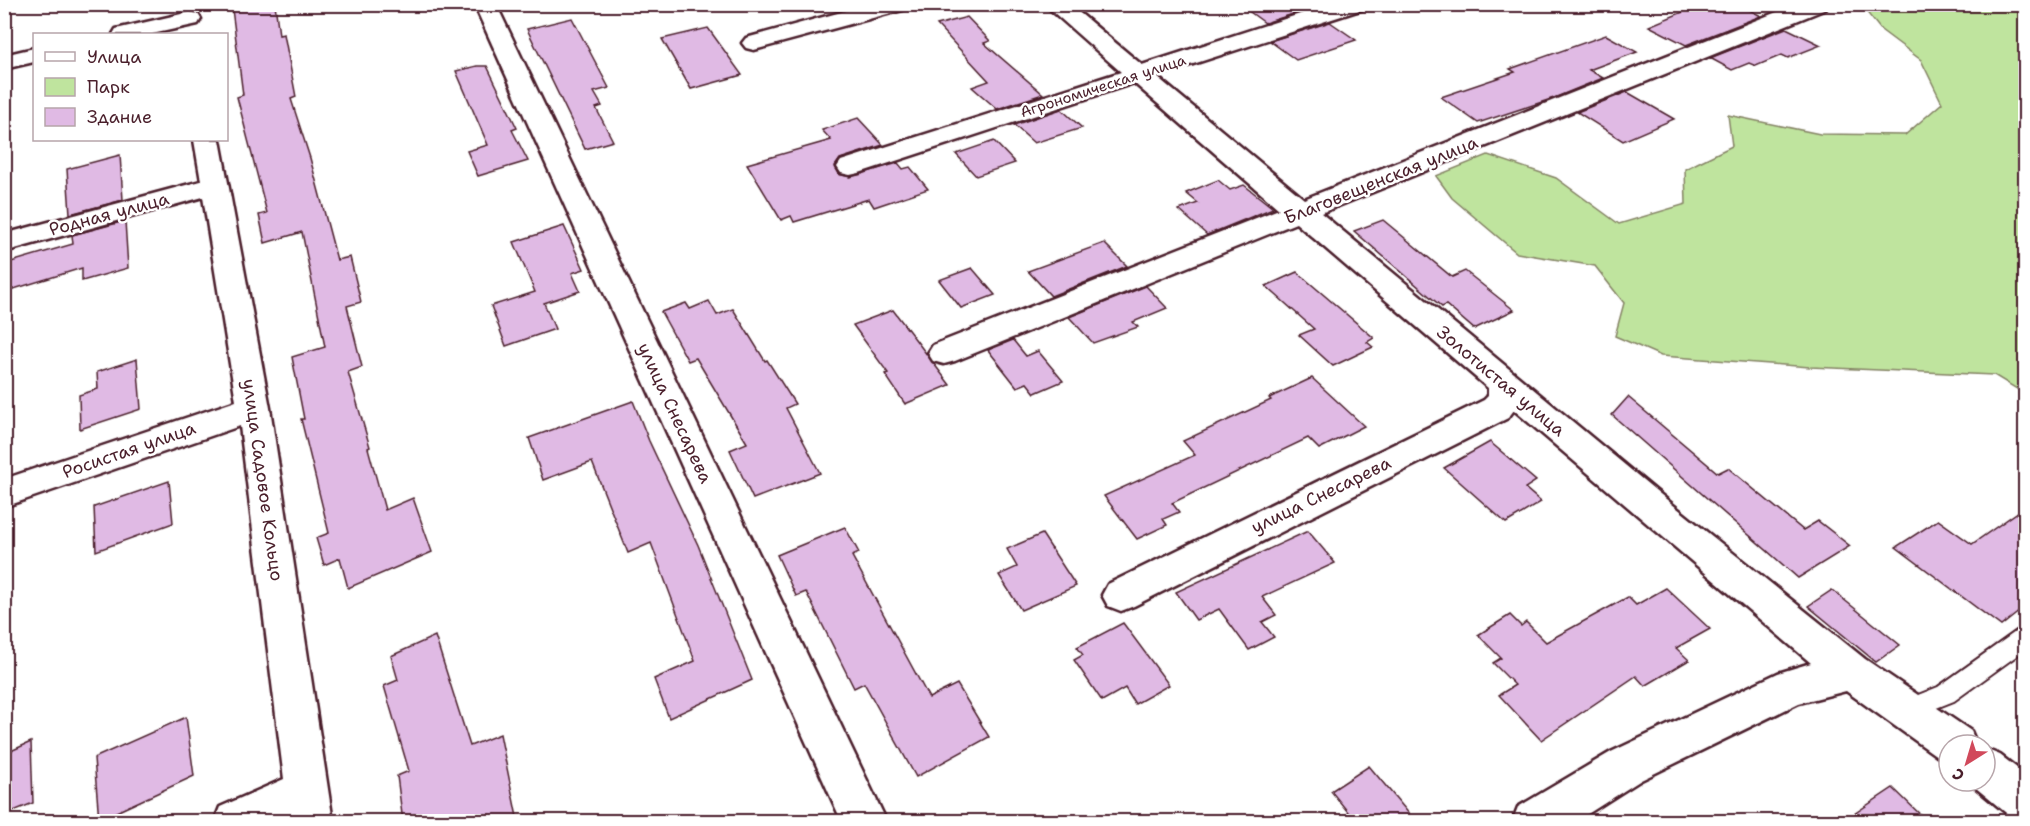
<svg xmlns="http://www.w3.org/2000/svg" width="2030" height="826" viewBox="0 0 2030 826" font-family="'Shantell Sans',sans-serif">
<style>
.green{fill:#bfe49e;stroke:#848264;stroke-width:1.5}
.building{fill:#e0bae4;stroke:#4a1f2b;stroke-width:1.5}
.lines{fill:none;stroke-linecap:round;stroke-linejoin:round}
.lane-casing{stroke:#4a1f2b;stroke-width:4}
.street-casing{stroke:#4a1f2b;stroke-width:5}
.lane{fill:#fff;fill-rule:evenodd}
.street{fill:#fff;fill-rule:evenodd}
.labels{text-anchor:middle;stroke-width:5;stroke-linejoin:round;paint-order:stroke}
.far-street-label{font-size:15px;fill:#4a1f2b;stroke:#fff}
.street-label{font-size:18px;fill:#4a1f2b;stroke:#fff}
</style>
<rect width="100%" height="100%" fill="#fff"/>
<filter id="ink" filterUnits="userSpaceOnUse"><feTurbulence type="fractalNoise" baseFrequency=".0167" numOctaves="2"/><feDisplacementMap in="SourceGraphic" scale="12" xChannelSelector="R" yChannelSelector="G"/><feConvolveMatrix kernelMatrix="1 2 1 2 8 2 1 2 1" color-interpolation-filters="sRGB"/></filter>
<g filter="url(#ink)">
<path class="green" d="M 1861,5 L 2025,5 L 2025,394 L 1994,375 L 1810,367 L 1661,356 L 1615,336 L 1624,303 L 1595,266 L 1517,253 L 1452,198 L 1436,176 L 1488,155 L 1556,178 L 1619,224 L 1686,204 L 1685,169 L 1732,146 L 1728,115 L 1820,134 L 1905,135 L 1942,103 L 1921,60 L 1881,30 Z"/>
<g class="building">
<path d="M 253,4 L 275,4 L 279,35 L 284,34 L 296,97 L 291,99 L 310,158 L 337,260 L 350,257 L 361,302 L 347,306 L 362,367 L 348,372 L 370,447 L 368,448 L 385,510 L 413,498 L 432,552 L 348,588 L 340,558 L 324,565 L 316,538 L 329,533 L 301,419 L 304,419 L 292,357 L 325,347 L 302,232 L 265,243 L 259,215 L 267,213 L 237,97 L 243,95 L 232,9 Z"/>
<path d="M 1239,4 L 1303,4 L 1309,9 L 1265,23 Z"/>
<path d="M 1702,4 L 1739,4 L 1761,16 L 1686,45 L 1649,26 Z"/>
<path d="M 967,17 L 990,41 L 984,43 L 1043,94 L 997,109 L 972,87 L 989,81 L 937,25 Z"/>
<path d="M 572,18 L 609,88 L 594,92 L 602,106 L 596,108 L 613,141 L 585,149 L 527,29 Z"/>
<path d="M 1330,22 L 1356,40 L 1296,60 L 1270,41 Z"/>
<path d="M 708,28 L 742,75 L 691,89 L 662,39 Z"/>
<path d="M 1786,28 L 1821,45 L 1788,58 L 1782,55 L 1756,66 L 1749,63 L 1732,70 L 1710,58 Z"/>
<path d="M 1606,35 L 1637,52 L 1589,70 L 1603,78 L 1554,98 L 1478,123 L 1441,97 L 1515,72 L 1510,69 Z"/>
<path d="M 477,66 L 487,66 L 517,128 L 512,130 L 528,161 L 478,176 L 467,151 L 488,145 L 456,71 Z"/>
<path d="M 1627,92 L 1674,119 L 1623,141 L 1577,112 Z"/>
<path d="M 1061,109 L 1082,128 L 1034,143 L 1014,125 Z"/>
<path d="M 858,118 L 883,145 L 840,159 L 835,166 L 839,174 L 850,177 L 898,163 L 903,169 L 910,167 L 928,189 L 874,207 L 869,199 L 794,222 L 791,216 L 781,220 L 747,164 L 831,140 L 822,130 Z"/>
<path d="M 994,141 L 1015,163 L 976,176 L 956,154 Z"/>
<path d="M 120,155 L 123,200 L 70,214 L 67,169 Z"/>
<path d="M 1218,180 L 1230,190 L 1244,185 L 1273,208 L 1207,235 L 1179,210 L 1198,203 L 1186,193 Z"/>
<path d="M 1383,220 L 1452,277 L 1465,271 L 1514,310 L 1474,329 L 1446,305 L 1442,307 L 1354,231 Z"/>
<path d="M 125,221 L 128,268 L 82,281 L 82,268 L 4,292 L 4,264 L 73,244 L 72,235 Z"/>
<path d="M 564,226 L 584,269 L 572,273 L 580,291 L 544,303 L 555,329 L 506,346 L 491,306 L 535,292 L 514,242 Z"/>
<path d="M 1104,243 L 1127,266 L 1051,296 L 1028,271 Z"/>
<path d="M 972,268 L 995,295 L 961,308 L 939,280 Z"/>
<path d="M 1297,272 L 1374,338 L 1367,342 L 1373,347 L 1333,366 L 1299,335 L 1314,329 L 1266,286 Z"/>
<path d="M 1146,286 L 1167,308 L 1133,322 L 1138,327 L 1093,343 L 1069,317 Z"/>
<path d="M 709,301 L 717,315 L 733,309 L 765,361 L 767,360 L 795,404 L 786,408 L 820,473 L 753,499 L 730,450 L 747,443 L 696,358 L 688,361 L 661,312 L 686,303 L 690,309 Z"/>
<path d="M 893,310 L 950,385 L 905,404 L 885,374 L 888,373 L 853,325 Z"/>
<path d="M 1013,340 L 1026,356 L 1038,351 L 1063,381 L 1035,393 L 1027,383 L 1017,387 L 988,350 Z"/>
<path d="M 137,359 L 141,409 L 80,429 L 79,395 L 98,389 L 97,372 Z"/>
<path d="M 1312,378 L 1364,426 L 1319,449 L 1308,438 L 1172,503 L 1179,512 L 1163,519 L 1167,525 L 1137,539 L 1104,496 L 1195,455 L 1183,441 L 1271,400 L 1269,398 Z"/>
<path d="M 1628,397 L 1718,473 L 1728,468 L 1803,530 L 1818,521 L 1850,546 L 1798,578 L 1612,415 Z"/>
<path d="M 633,401 L 649,441 L 698,545 L 752,680 L 669,718 L 654,679 L 695,661 L 651,543 L 628,553 L 592,462 L 543,480 L 529,438 Z"/>
<path d="M 1490,442 L 1536,481 L 1525,488 L 1541,502 L 1506,523 L 1444,468 Z"/>
<path d="M 169,481 L 173,523 L 96,551 L 94,507 Z"/>
<path d="M 2025,507 L 2025,607 L 2001,626 L 1896,547 L 1938,520 L 1972,544 Z"/>
<path d="M 845,527 L 859,553 L 852,556 L 929,698 L 957,684 L 989,737 L 916,777 L 864,683 L 854,688 L 806,592 L 796,596 L 777,555 Z"/>
<path d="M 1308,531 L 1335,563 L 1262,597 L 1276,615 L 1262,622 L 1274,637 L 1249,650 L 1219,609 L 1196,620 L 1176,592 Z"/>
<path d="M 1042,534 L 1076,586 L 1021,610 L 999,575 L 1017,567 L 1007,549 Z"/>
<path d="M 1666,588 L 1710,629 L 1676,648 L 1689,660 L 1645,686 L 1636,676 L 1541,740 L 1499,695 L 1515,685 L 1493,663 L 1501,658 L 1478,635 L 1510,615 L 1521,626 L 1526,622 L 1546,642 L 1628,597 L 1636,605 Z"/>
<path d="M 1832,590 L 1900,645 L 1876,662 L 1808,606 Z"/>
<path d="M 1123,623 L 1169,685 L 1135,704 L 1125,688 L 1102,701 L 1074,660 L 1083,655 L 1077,647 Z"/>
<path d="M 435,636 L 470,746 L 500,734 L 518,822 L 403,822 L 397,776 L 409,771 L 384,686 L 398,680 L 391,656 Z"/>
<path d="M 186,717 L 194,776 L 99,820 L 94,758 Z"/>
<path d="M 31,742 L 33,803 L 4,815 L 4,754 Z"/>
<path d="M 1369,766 L 1416,822 L 1356,822 L 1331,791 Z"/>
<path d="M 1893,788 L 1928,822 L 1842,822 Z"/>
</g>
<g class="lines">
<defs>
<path id="lane" d="M 2026,628 L 2026,649 L 1954,701 L 1906,720 L 1898,717 L 1895,710 L 1898,703 L 1938,687 L 2018,630 Z"/>
<g id="street">
<path d="M 474,4 L 496,4 L 887,822 L 842,822 Z"/>
<path d="M 871,4 L 909,4 L 906,9 L 754,50 L 746,48 L 742,43 L 746,38 Z"/>
<path d="M 1044,4 L 1069,4 L 1142,65 L 1331,4 L 1366,4 L 1363,9 L 1156,76 L 1304,199 L 1797,4 L 1829,4 L 1826,9 L 1321,213 L 1672,504 L 1865,659 L 1971,731 L 1977,745 L 1949,745 L 1949,762 L 1941,759 L 1846,691 L 1799,703 L 1641,780 L 1575,822 L 1512,822 L 1518,807 L 1611,752 L 1778,673 L 1811,663 L 1514,410 L 1508,418 L 1134,606 L 1121,611 L 1108,606 L 1102,595 L 1108,584 L 1484,400 L 1488,396 L 1488,388 L 1296,223 L 955,361 L 944,364 L 933,361 L 928,353 L 933,345 L 1279,209 L 1134,83 L 859,173 L 850,175 L 841,173 L 837,167 L 841,161 L 1121,72 Z"/>
<path d="M 190,12 L 198,14 L 201,19 L 198,24 L 152,34 L 113,34 L 116,29 Z"/>
<path d="M 34,48 L 34,62 L 4,69 L 4,55 Z"/>
<path d="M 194,140 L 220,140 L 270,408 L 333,822 L 214,822 L 220,807 L 284,779 L 240,426 L 4,507 L 4,479 L 236,401 L 203,197 L 4,252 L 4,234 L 201,181 Z"/>
<path d="M 1985,749 L 2000,755 L 2026,775 L 2026,822 L 2011,817 L 1970,783 L 1969,781 L 1985,781 Z"/>
</g>
</defs>
<use href="#lane" class="lane-casing"/>
<use href="#street" class="street-casing"/>
<use href="#lane" class="lane"/>
<use href="#street" class="street"/>
</g>
</g>
<g class="labels">
<g class="far-street-label">
<text transform="translate(1103 86) rotate(-18)" y="5">Агрономическая улица</text>
</g>
<g class="street-label">
<text transform="translate(1381 180) rotate(-22)" y="6">Благовещенская улица</text>
<text transform="translate(109 214) rotate(-15)" y="6">Родная улица</text>
<text transform="translate(1501 381) rotate(40)" y="6">Золотистая улица</text>
<text transform="translate(675 413) rotate(65)" y="6">улица Снесарева</text>
<text transform="translate(129 450) rotate(-19)" y="6">Росистая улица</text>
<text transform="translate(263 480) rotate(82)" y="6">улица Садовое Кольцо</text>
<text transform="translate(1321 495) rotate(-26)" y="6">улица Снесарева</text>
</g>
</g>
<rect width="2030" height="826" fill="none" stroke="#fff" stroke-width="24"/>
<rect x="12" y="12" width="2006" height="802" fill="none" stroke="#4a1f2b" stroke-width="2" filter="url(#ink)"/>
<rect x="33" y="33" width="195" height="108" fill="#ffffff" stroke="#b7a5aa" stroke-width="1.5"/>
<rect x="45" y="52" width="30" height="9" fill="#ffffff" stroke="#b7a5aa" stroke-width="1.5"/>
<text x="87" y="63" font-size="18" fill="#4a1f2b">Улица</text>
<rect x="45" y="78" width="30" height="18" fill="#bfe49e" stroke="#b7a5aa" stroke-width="1.5"/>
<text x="87" y="93" font-size="18" fill="#4a1f2b">Парк</text>
<rect x="45" y="108" width="30" height="18" fill="#e0bae4" stroke="#b7a5aa" stroke-width="1.5"/>
<text x="87" y="123" font-size="18" fill="#4a1f2b">Здание</text>
<g transform="translate(1967 763) rotate(217)"><circle r="28" fill="#ffffff" stroke="#b7a5aa" stroke-width="1.5"/>
<path d="M0-4.5L10 22L0 15L-10 22Z" fill="#d1495b"/>
<text y="-9" font-size="16" font-weight="bold" text-anchor="middle" fill="#4a1f2b">С</text>
</g>
</svg>
